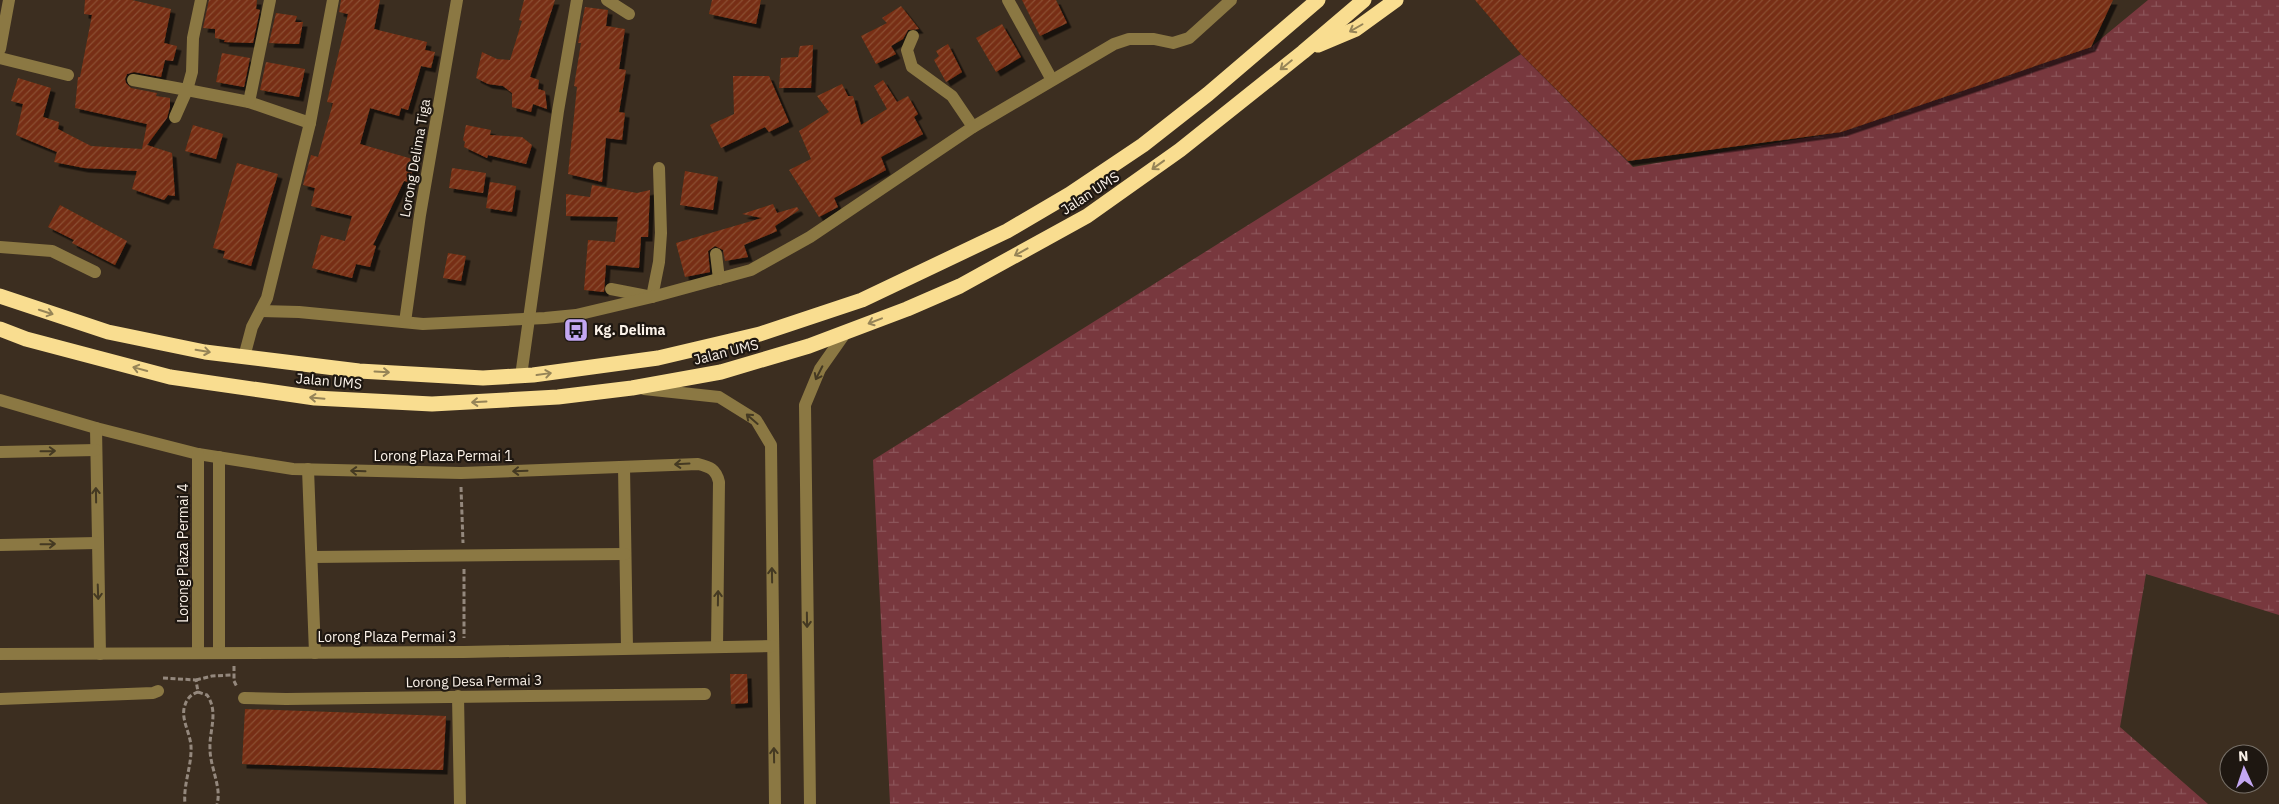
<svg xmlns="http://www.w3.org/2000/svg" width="2279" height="804" viewBox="0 0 2279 804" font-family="'IBM Plex Sans',sans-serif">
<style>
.wetland{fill:url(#wetland-marsh)}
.building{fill:url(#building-hatch);filter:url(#shadow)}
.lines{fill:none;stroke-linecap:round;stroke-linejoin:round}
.path{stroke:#94887d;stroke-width:3;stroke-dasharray:5 2.5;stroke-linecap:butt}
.minor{stroke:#8b7843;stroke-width:12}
.highway{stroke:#f9dd90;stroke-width:15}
.oneway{stroke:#968457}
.oneway2{stroke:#443922}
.labels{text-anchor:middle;stroke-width:4.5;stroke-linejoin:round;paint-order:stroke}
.street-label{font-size:14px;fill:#fbf2e9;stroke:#1e1711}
.poi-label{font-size:14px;font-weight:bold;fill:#fbf2e9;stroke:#1e1711;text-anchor:start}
</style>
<defs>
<pattern id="wetland-marsh" width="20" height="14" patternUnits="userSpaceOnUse" patternTransform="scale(1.25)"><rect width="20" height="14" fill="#78383e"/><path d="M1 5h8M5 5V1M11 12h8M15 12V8" fill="none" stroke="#8c555a"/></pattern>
<pattern id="building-hatch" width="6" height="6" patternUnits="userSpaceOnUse" patternTransform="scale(1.25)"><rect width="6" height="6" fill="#772f12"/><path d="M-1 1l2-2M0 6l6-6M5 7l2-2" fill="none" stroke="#8b4e34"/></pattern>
<filter id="shadow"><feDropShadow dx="4.5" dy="4.5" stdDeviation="0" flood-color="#0009"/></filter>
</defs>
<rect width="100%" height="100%" fill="#3c2e20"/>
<path class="wetland" d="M 2148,0 L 2279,0 L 2279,615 L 2146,574 L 2120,727 L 2208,804 L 890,804 L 873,460 L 1521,54 L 1633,167 L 1841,132 L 2091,47 Z"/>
<g class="building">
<path d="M 85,0 L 132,0 L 171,9 L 164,43 L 177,46 L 173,61 L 165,60 L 161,77 L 134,72 L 127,74 L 125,79 L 126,83 L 131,88 L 157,93 L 156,96 L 170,98 L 170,107 L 167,118 L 147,145 L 172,153 L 175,196 L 168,195 L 164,200 L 132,189 L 137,171 L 84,168 L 54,162 L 57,152 L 16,135 L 23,104 L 11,101 L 18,78 L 51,88 L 43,117 L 59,122 L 58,129 L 91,146 L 142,149 L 147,124 L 75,108 L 78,77 L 80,77 L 92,15 L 84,14 Z"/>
<path d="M 209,0 L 257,0 L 256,9 L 260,10 L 253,43 L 224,42 L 225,40 L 215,38 L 215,29 L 203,28 Z"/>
<path d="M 341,0 L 380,0 L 374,29 L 427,42 L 425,50 L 435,52 L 431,68 L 421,66 L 408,110 L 401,108 L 399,116 L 370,108 L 360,144 L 416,160 L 409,182 L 404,181 L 373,245 L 376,246 L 370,267 L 356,264 L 352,278 L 312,268 L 321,235 L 345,241 L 352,216 L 311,206 L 315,188 L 303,185 L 311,155 L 318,157 L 333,103 L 327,102 L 348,14 L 339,12 Z"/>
<path d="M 524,0 L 555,0 L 530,77 L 539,80 L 538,89 L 545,91 L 547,109 L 533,104 L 531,112 L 512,107 L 512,93 L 503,86 L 488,84 L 476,78 L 482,52 L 497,59 L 510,60 L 522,21 L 519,20 Z"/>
<path d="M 712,0 L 761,0 L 756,24 L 709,14 Z"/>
<path d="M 1022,0 L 1056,0 L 1067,23 L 1040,36 Z"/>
<path d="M 1475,0 L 2113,0 L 2091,47 L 1841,132 L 1628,161 L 1521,54 Z"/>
<path d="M 901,6 L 919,29 L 908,30 L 903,39 L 891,46 L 896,54 L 876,64 L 861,36 L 887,23 L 882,18 Z"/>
<path d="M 585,7 L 608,10 L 606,26 L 625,29 L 619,69 L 626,70 L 619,112 L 625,113 L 622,140 L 606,138 L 602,182 L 568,174 L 577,87 L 574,86 L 581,43 L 578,43 Z"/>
<path d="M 276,13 L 297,16 L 295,22 L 303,22 L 299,44 L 269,43 Z"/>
<path d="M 1002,24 L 1021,57 L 996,72 L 976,38 Z"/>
<path d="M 948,44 L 962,72 L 946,82 L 934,60 L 939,56 L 936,51 Z"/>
<path d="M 813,45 L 811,88 L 779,88 L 781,58 L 798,57 L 800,46 Z"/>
<path d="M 222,53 L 250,58 L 244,87 L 216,82 Z"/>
<path d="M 266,62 L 305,69 L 299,97 L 260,90 Z"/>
<path d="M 733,76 L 769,76 L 789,122 L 769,132 L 765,127 L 721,148 L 710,125 L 734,114 Z"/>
<path d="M 883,80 L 897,102 L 908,96 L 918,114 L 914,117 L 923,134 L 881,157 L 886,170 L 834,198 L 838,207 L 819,217 L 789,170 L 811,159 L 799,131 L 829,112 L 817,96 L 842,84 L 848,96 L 853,96 L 861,125 L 887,109 L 874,86 Z"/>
<path d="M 193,125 L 223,134 L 216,159 L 185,151 Z"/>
<path d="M 466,125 L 491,130 L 490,135 L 522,137 L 532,145 L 526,164 L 488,155 L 487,158 L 464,147 L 465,142 L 463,140 Z"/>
<path d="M 237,163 L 278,174 L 251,266 L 223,258 L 225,251 L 213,248 Z"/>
<path d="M 452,168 L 486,173 L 483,193 L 449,188 Z"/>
<path d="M 685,171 L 718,177 L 713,210 L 680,205 Z"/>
<path d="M 490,182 L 516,186 L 512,212 L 486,208 Z"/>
<path d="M 592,185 L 637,193 L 650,190 L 648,237 L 641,237 L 639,268 L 606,265 L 604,292 L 584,290 L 588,240 L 615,242 L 618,217 L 566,216 L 566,194 L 590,197 Z"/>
<path d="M 773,204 L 777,213 L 797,207 L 799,210 L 775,226 L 777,231 L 744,245 L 748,257 L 725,261 L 723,250 L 715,246 L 708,251 L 710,272 L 685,277 L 676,243 L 762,218 L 742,214 Z"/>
<path d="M 60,205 L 127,241 L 115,265 L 72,243 L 74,240 L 48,227 Z"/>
<path d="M 448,253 L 466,256 L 461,281 L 443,278 Z"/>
<path d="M 730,674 L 747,674 L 748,703 L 731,704 Z"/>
<path d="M 245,709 L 446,716 L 443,770 L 242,764 Z"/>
</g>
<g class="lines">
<g class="path">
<path d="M 461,487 L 463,543"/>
<path d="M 464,569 L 464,638"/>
<path d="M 234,666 L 234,681 L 237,687"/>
<path d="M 163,678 L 196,680 L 198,692 C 192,694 187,698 185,705 C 180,718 190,732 191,746 C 192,766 183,784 185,804"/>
<path d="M 196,680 L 212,676 L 233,675"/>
<path d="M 198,692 L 207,695 C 219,712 209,731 210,749 C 210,767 222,788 217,804"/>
</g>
<g class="minor">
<path d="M 201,0 L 193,38 L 192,72 L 187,90 L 249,102 L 310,123"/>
<path d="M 607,0 L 629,14"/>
<path d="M 1008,0 L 1052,80"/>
<path d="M 913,36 L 907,50 L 912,67 L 952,96 L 973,127"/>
<path d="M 0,49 L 9,0"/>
<path d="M 0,58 L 68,75"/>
<path d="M 133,80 L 187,90 L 175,117"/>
<path d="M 249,102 L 270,0"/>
<path d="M 0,247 L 52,251 L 95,272"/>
<path d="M 716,254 L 719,279"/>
<path d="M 611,289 L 647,296"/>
<path d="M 652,297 L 659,262 L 661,233 L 659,168"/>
<path d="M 261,311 L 299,312 L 423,324 L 545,318 L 576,315 L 652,297 L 751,270 L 810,237 L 973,127 L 1114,44 L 1129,39 L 1154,39 L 1173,43 L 1189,38 L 1231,0"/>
<path d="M 405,322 L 420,215 L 457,0"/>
<path d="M 244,357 L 252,327 L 267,298 L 310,123 L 333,0"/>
<path d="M 521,376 L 558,111 L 577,0"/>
<path d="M 644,389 L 719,397 L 756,420 L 771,445 L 775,804"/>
<path d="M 0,400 L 96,428 L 198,454 L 293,469 L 461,473 L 698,464 C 710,467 716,469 719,482 L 717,647"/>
<path d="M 96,428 L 100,654"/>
<path d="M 0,452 L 96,450"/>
<path d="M 198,454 L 198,653"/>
<path d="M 624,467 L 627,648"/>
<path d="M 308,469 L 315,653"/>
<path d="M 0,545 L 97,543"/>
<path d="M 312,557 L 625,554"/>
<path d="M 219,653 L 219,457"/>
<path d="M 0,654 L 464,652 L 773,646"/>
<path d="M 458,696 L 460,804"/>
<path d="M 244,698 L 286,699 L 705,694"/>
<path d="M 0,699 L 153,693 L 158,691"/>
<path d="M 810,804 L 805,405 L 820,369 L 846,332"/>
</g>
<g class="highway">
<path d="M 1318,45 L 1356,29 L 1396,0"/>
<path d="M 0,296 L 108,332 L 205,352 L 359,371 L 483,378 L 533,375 L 658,358 L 760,334 L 862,300 L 1007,231 L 1070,194 L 1143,145 L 1208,94 L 1318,0"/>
<path d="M 0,329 L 26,339 L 170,377 L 315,398 L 432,404 L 558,397 L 632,388 L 721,372 L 809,346 L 907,309 L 960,286 L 1087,216 L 1180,150 L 1303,52 L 1364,0"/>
</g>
</g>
<defs><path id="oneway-shaft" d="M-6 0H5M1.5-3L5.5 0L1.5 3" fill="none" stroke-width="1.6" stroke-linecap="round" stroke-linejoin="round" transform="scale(1.25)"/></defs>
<g class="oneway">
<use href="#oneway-shaft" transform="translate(1356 28) rotate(150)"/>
<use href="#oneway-shaft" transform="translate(1286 65) rotate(141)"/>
<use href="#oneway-shaft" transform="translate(1158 165) rotate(144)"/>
<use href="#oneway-shaft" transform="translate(1021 252) rotate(151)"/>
<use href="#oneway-shaft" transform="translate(46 312) rotate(18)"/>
<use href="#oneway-shaft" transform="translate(875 321) rotate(159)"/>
<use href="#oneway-shaft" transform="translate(203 351) rotate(9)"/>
<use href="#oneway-shaft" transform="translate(140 369) rotate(-165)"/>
<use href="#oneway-shaft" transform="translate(382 372) rotate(3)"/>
<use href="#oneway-shaft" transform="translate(544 374) rotate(-8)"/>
<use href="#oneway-shaft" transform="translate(317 398) rotate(-175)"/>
<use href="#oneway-shaft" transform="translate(479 402) rotate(177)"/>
</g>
<g class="oneway2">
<use href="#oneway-shaft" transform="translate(819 373) rotate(117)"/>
<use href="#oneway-shaft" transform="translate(752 419) rotate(-139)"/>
<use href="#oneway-shaft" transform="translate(48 451) rotate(-1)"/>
<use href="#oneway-shaft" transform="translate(682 464) rotate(177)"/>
<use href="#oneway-shaft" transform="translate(358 471) rotate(-178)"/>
<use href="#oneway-shaft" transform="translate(520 471) rotate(178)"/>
<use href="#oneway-shaft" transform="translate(96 495) rotate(-91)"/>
<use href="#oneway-shaft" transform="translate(48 544) rotate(-1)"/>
<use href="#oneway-shaft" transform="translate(772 575) rotate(-91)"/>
<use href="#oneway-shaft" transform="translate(98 592) rotate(88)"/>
<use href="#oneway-shaft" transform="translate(718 598) rotate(-89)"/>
<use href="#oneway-shaft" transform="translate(807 620) rotate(89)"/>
<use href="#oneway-shaft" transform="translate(774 755) rotate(-91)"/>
</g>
<defs>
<symbol id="bus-square" viewBox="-11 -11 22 22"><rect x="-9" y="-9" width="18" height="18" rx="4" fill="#c3a7f2" stroke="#1e1711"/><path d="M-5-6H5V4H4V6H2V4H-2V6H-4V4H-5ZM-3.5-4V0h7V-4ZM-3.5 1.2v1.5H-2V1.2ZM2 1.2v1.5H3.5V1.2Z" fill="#111"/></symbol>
</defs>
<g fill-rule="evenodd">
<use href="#bus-square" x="562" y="316" width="28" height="28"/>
</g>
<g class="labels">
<g class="street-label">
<text transform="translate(415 158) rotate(-80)" y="5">Lorong Delima Tiga</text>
<text transform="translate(1090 193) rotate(-33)" y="5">Jalan UMS</text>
<text transform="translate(726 352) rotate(-14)" y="5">Jalan UMS</text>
<text transform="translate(329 381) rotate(5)" y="5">Jalan UMS</text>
<text x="443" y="461">Lorong Plaza Permai 1</text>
<text transform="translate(183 553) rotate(-90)" y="5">Lorong Plaza Permai 4</text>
<text x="387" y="642">Lorong Plaza Permai 3</text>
<text transform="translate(474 681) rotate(-1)" y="5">Lorong Desa Permai 3</text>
</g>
<g class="poi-label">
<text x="594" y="335">Kg. Delima</text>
</g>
</g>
<g transform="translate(2244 769) rotate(357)"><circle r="24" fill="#1e1711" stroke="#766f67"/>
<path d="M0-4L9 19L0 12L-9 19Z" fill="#c3a7f2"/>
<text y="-8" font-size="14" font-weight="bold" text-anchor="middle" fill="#fbf2e9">N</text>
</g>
</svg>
